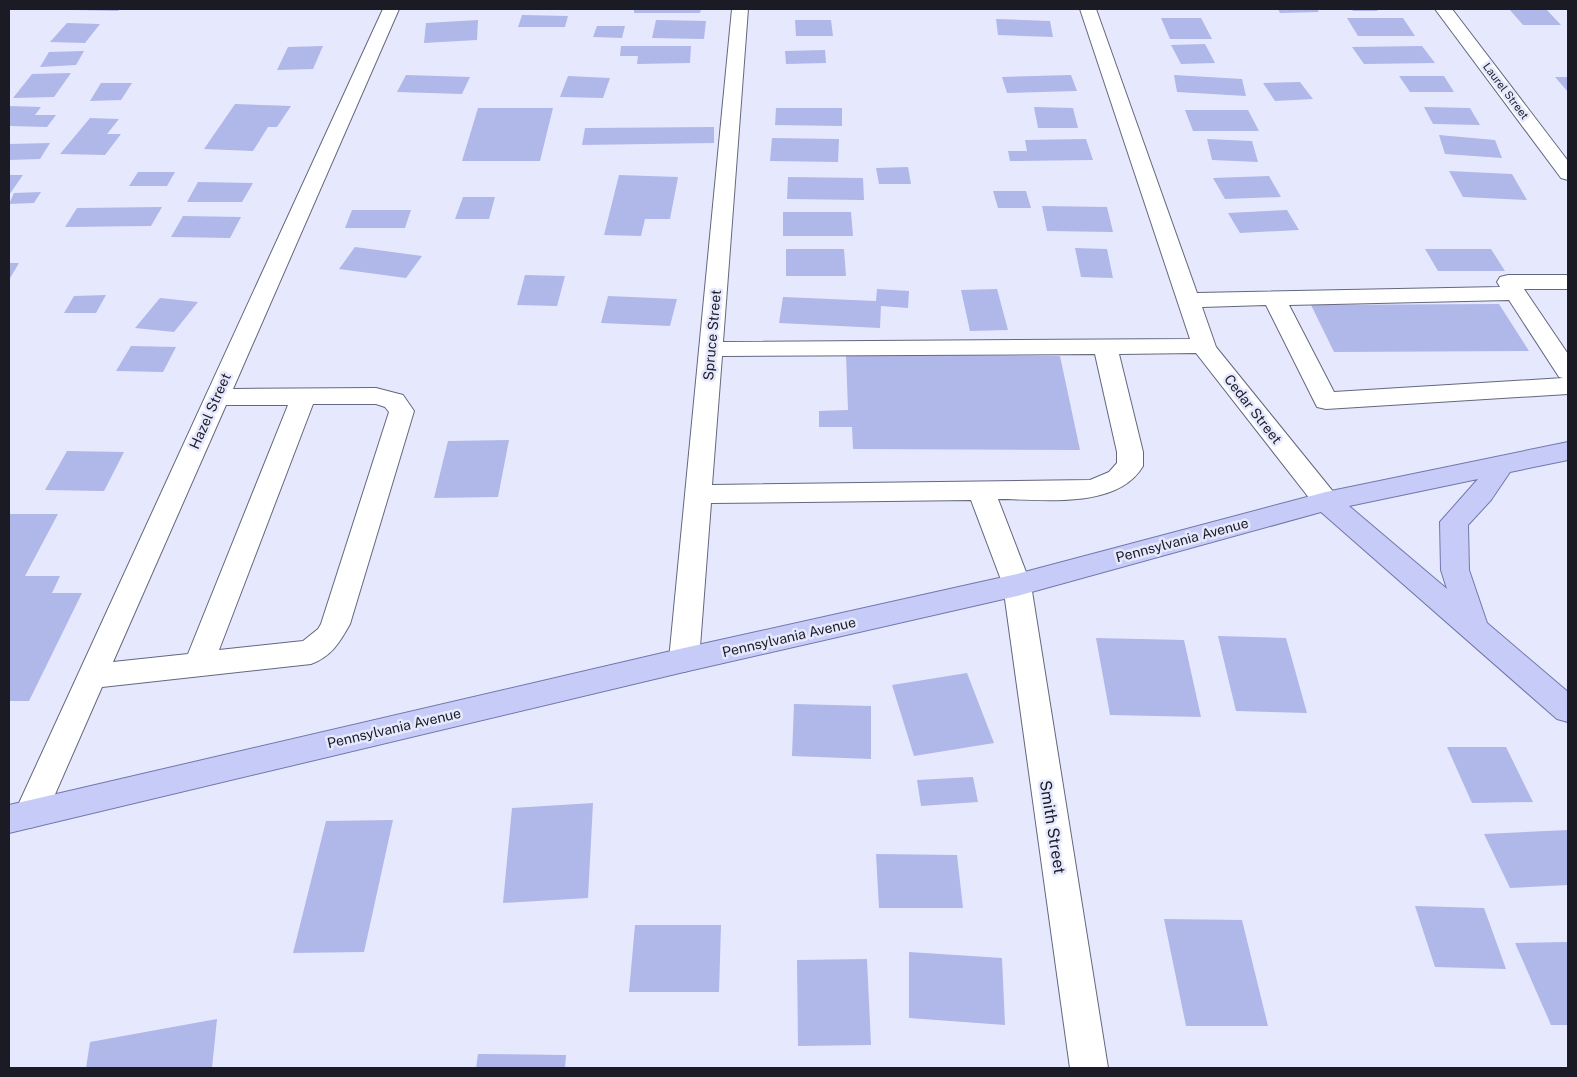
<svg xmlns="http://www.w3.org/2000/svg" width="1577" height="1077" viewBox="0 0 1577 1077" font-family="'Public Sans',sans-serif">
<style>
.building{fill:#b0b7e9}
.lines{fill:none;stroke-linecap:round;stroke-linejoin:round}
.minor-casing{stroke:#64677d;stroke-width:2}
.major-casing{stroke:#7277ab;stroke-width:2}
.minor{fill:#fff;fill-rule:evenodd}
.major{fill:#c7cbf8;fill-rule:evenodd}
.labels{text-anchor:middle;stroke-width:5;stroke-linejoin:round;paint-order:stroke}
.far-street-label{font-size:11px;fill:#1a1b24;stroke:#e6e9fe}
.street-label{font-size:14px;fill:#1a1b24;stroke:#e6e9fe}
.near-street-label{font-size:16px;fill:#1a1b24;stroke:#e6e9fe}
</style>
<rect width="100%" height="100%" fill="#e6e9fe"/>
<g class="building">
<path d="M 73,9 L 120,9 L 118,11 L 73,10 Z"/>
<path d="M 634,9 L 701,9 L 700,13 L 634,13 Z"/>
<path d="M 1278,9 L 1317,9 L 1319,12 L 1280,13 Z"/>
<path d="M 1351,9 L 1376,9 L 1378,11 L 1353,11 Z"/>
<path d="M 1509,9 L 1546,9 L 1561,25 L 1523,25 Z"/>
<path d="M 522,15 L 568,16 L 565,27 L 518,27 Z"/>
<path d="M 1161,18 L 1201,18 L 1212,39 L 1170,39 Z"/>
<path d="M 1347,18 L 1403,18 L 1415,36 L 1358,36 Z"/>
<path d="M 996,19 L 1050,21 L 1053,37 L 998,35 Z"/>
<path d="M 478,20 L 477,40 L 424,43 L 426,23 Z"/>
<path d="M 656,20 L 706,21 L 704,39 L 652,38 Z"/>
<path d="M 795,20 L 831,20 L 833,36 L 796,36 Z"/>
<path d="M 67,23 L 100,24 L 85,43 L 50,42 Z"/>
<path d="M 597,26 L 625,26 L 622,38 L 593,37 Z"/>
<path d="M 1205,44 L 1215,63 L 1181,64 L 1171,45 Z"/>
<path d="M 323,46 L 313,69 L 277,70 L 288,47 Z"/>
<path d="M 621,46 L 691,46 L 690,63 L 637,64 L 638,56 L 620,56 Z"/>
<path d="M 1422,46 L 1435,63 L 1364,64 L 1352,47 Z"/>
<path d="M 825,50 L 826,63 L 786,64 L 785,51 Z"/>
<path d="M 84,51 L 76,65 L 40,67 L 49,52 Z"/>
<path d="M 71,73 L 54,97 L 13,98 L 32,74 Z"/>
<path d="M 406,75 L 470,77 L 462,94 L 397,92 Z"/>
<path d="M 1071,75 L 1077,91 L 1007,93 L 1002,77 Z"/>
<path d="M 1174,75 L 1242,79 L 1246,96 L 1177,92 Z"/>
<path d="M 568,76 L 610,78 L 603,98 L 560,97 Z"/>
<path d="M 1399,76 L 1444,76 L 1454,92 L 1410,92 Z"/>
<path d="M 1555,77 L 1568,77 L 1568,92 Z"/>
<path d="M 1300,82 L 1313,99 L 1275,101 L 1263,83 Z"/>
<path d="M 101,83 L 132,83 L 121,100 L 90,101 Z"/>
<path d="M 235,104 L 291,106 L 277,127 L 268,127 L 253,151 L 204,149 Z"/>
<path d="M 9,106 L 41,107 L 35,115 L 56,115 L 47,127 L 9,126 Z"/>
<path d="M 1034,107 L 1073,108 L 1078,128 L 1038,128 Z"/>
<path d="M 1424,107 L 1470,108 L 1480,125 L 1433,124 Z"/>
<path d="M 478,108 L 553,108 L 540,161 L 462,161 Z"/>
<path d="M 776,108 L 842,108 L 842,126 L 775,125 Z"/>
<path d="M 1185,110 L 1248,110 L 1259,131 L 1193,131 Z"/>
<path d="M 90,118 L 119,119 L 107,134 L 121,134 L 105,155 L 60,154 Z"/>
<path d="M 714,127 L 714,143 L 582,145 L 585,128 Z"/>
<path d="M 1439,135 L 1495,140 L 1502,158 L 1445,154 Z"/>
<path d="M 772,138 L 839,139 L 838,162 L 770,161 Z"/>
<path d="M 1086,139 L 1093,160 L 1010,161 L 1008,151 L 1027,151 L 1025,140 Z"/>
<path d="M 1207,139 L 1252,141 L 1258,162 L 1212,160 Z"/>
<path d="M 50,143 L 40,159 L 9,160 L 9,144 Z"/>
<path d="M 908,167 L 911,184 L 879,184 L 876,168 Z"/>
<path d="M 1449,171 L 1512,174 L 1527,200 L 1463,197 Z"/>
<path d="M 138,172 L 175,172 L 167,186 L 129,186 Z"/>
<path d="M 9,175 L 23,175 L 9,195 Z"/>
<path d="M 619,175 L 678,177 L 670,219 L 645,219 L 641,236 L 604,235 Z"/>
<path d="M 1269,176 L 1281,197 L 1225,199 L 1213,178 Z"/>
<path d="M 788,177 L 863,178 L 864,200 L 787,199 Z"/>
<path d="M 198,182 L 253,183 L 242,202 L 187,202 Z"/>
<path d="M 993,191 L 1026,191 L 1031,208 L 998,208 Z"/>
<path d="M 41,192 L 34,203 L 9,204 L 14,193 Z"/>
<path d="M 463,197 L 495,197 L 489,219 L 455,219 Z"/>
<path d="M 1042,206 L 1107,207 L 1113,232 L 1047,231 Z"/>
<path d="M 162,207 L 151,226 L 65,227 L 77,208 Z"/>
<path d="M 352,210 L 411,210 L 405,228 L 345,228 Z"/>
<path d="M 1287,210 L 1299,230 L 1240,233 L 1228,213 Z"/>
<path d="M 783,212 L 851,212 L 853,236 L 783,236 Z"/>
<path d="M 183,216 L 241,217 L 230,238 L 171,237 Z"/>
<path d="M 355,247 L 422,256 L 406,278 L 339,269 Z"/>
<path d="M 1075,248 L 1107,249 L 1113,278 L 1081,277 Z"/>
<path d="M 786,249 L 844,249 L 846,276 L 786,276 Z"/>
<path d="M 1425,249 L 1491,249 L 1505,271 L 1438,271 Z"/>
<path d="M 9,263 L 19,263 L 9,280 Z"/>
<path d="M 525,275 L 565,276 L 557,306 L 517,305 Z"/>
<path d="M 877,289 L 909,291 L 908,308 L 881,306 L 880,328 L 779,323 L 783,297 L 876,301 Z"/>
<path d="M 997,289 L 1008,330 L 970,331 L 961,290 Z"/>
<path d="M 106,295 L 96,313 L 64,313 L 74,296 Z"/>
<path d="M 608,296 L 677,299 L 670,326 L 601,323 Z"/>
<path d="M 160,298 L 198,302 L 174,332 L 135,328 Z"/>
<path d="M 1499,304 L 1529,351 L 1334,352 L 1311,305 Z"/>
<path d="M 131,346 L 176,347 L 163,372 L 116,371 Z"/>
<path d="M 846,355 L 1060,356 L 1080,450 L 853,449 L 852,427 L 819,427 L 819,411 L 848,410 Z"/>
<path d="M 509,440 L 498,497 L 434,498 L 448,441 Z"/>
<path d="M 67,451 L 124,452 L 104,491 L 45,490 Z"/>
<path d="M 9,514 L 58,514 L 25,576 L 60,576 L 52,593 L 82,593 L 29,701 L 9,701 Z"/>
<path d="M 1218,636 L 1286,638 L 1307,713 L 1236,711 Z"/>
<path d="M 1096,638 L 1184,640 L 1201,717 L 1110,715 Z"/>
<path d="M 967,673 L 994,743 L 914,756 L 892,685 Z"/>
<path d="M 794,704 L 871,706 L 871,759 L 792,756 Z"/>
<path d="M 1447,747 L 1506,747 L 1533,802 L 1472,803 Z"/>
<path d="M 973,777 L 978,802 L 921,806 L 917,780 Z"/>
<path d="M 593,803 L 588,898 L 503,903 L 512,808 Z"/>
<path d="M 393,820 L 364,952 L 293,953 L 326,821 Z"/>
<path d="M 1568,830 L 1568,885 L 1510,888 L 1484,834 Z"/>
<path d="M 876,854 L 957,855 L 963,908 L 879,908 Z"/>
<path d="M 1415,906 L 1484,908 L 1506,969 L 1435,967 Z"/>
<path d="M 1164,919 L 1242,920 L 1268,1026 L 1186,1026 Z"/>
<path d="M 635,925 L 721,925 L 719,992 L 629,992 Z"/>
<path d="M 1568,942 L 1568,1025 L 1551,1025 L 1515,943 Z"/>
<path d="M 909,952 L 1002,958 L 1005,1025 L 909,1018 Z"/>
<path d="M 867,959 L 871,1045 L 798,1046 L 797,960 Z"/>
<path d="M 217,1019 L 212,1068 L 86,1068 L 90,1042 Z"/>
<path d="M 478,1054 L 566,1055 L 565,1068 L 476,1068 Z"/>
</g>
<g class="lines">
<defs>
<g id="minor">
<path d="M 383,9 L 399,9 L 233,389 L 376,388 L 403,395 L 414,411 L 350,624 C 340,642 331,657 311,664 L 102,687 L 42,824 L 30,828 L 18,824 L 14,814 ZM 313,404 L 376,404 L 385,407 L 389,412 L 321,624 L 318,629 L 303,641 L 219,650 ZM 226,405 L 288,405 L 188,654 L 113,662 Z"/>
<path d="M 732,9 L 748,9 L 723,342 L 1190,339 L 1080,9 L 1096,9 L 1197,293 L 1500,287 L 1497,282 L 1500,277 L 1508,275 L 1568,275 L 1568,289 L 1524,289 L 1568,354 L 1568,394 L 1326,409 L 1317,407 L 1266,305 L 1202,307 L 1216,347 L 1335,494 L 1339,501 L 1335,508 L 1326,510 L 1317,508 L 1196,353 L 1119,354 L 1143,452 L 1143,466 C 1117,510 1043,499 998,499 L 1031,585 L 1108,1068 L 1070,1068 L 1003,585 L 971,500 L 711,503 L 699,660 L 695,668 L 684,672 L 673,668 L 669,660 ZM 1509,300 L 1559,377 L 1563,378 L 1334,392 L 1289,305 ZM 1095,354 L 1117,452 L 1117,463 L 1109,472 L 1090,480 L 712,485 L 722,356 Z"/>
<path d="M 1435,9 L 1452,9 L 1568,161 L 1568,180 L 1561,178 Z"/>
</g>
<path id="major" d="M 1568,442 L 1568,460 L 1510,472 L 1491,500 L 1468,525 L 1469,570 L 1487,623 L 1568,692 L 1568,722 L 1557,719 L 1321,512 L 1017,596 L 684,672 L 9,833 L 9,805 L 684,648 L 1017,574 L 1326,492 ZM 1478,479 L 1440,522 L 1441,570 L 1447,589 L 1349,506 Z"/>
</defs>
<use href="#minor" class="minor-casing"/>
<use href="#major" class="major-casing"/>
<use href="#minor" class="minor"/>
<use href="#major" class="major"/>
</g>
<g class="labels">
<g class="far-street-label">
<text transform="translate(1506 91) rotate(53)" y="4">Laurel Street</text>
</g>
<g class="street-label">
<text transform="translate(712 335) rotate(-85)" y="5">Spruce Street</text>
<text transform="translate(1253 409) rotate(52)" y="5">Cedar Street</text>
<text transform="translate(210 411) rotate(-66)" y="5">Hazel Street</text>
<text transform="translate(1182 540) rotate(-15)" y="5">Pennsylvania Avenue</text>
<text transform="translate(789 637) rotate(-13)" y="5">Pennsylvania Avenue</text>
<text transform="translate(394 728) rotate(-13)" y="5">Pennsylvania Avenue</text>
</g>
<g class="near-street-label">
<text transform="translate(1053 827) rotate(81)" y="6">Smith Street</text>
</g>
</g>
<rect width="1577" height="1077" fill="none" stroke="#1a1b24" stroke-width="20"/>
</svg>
